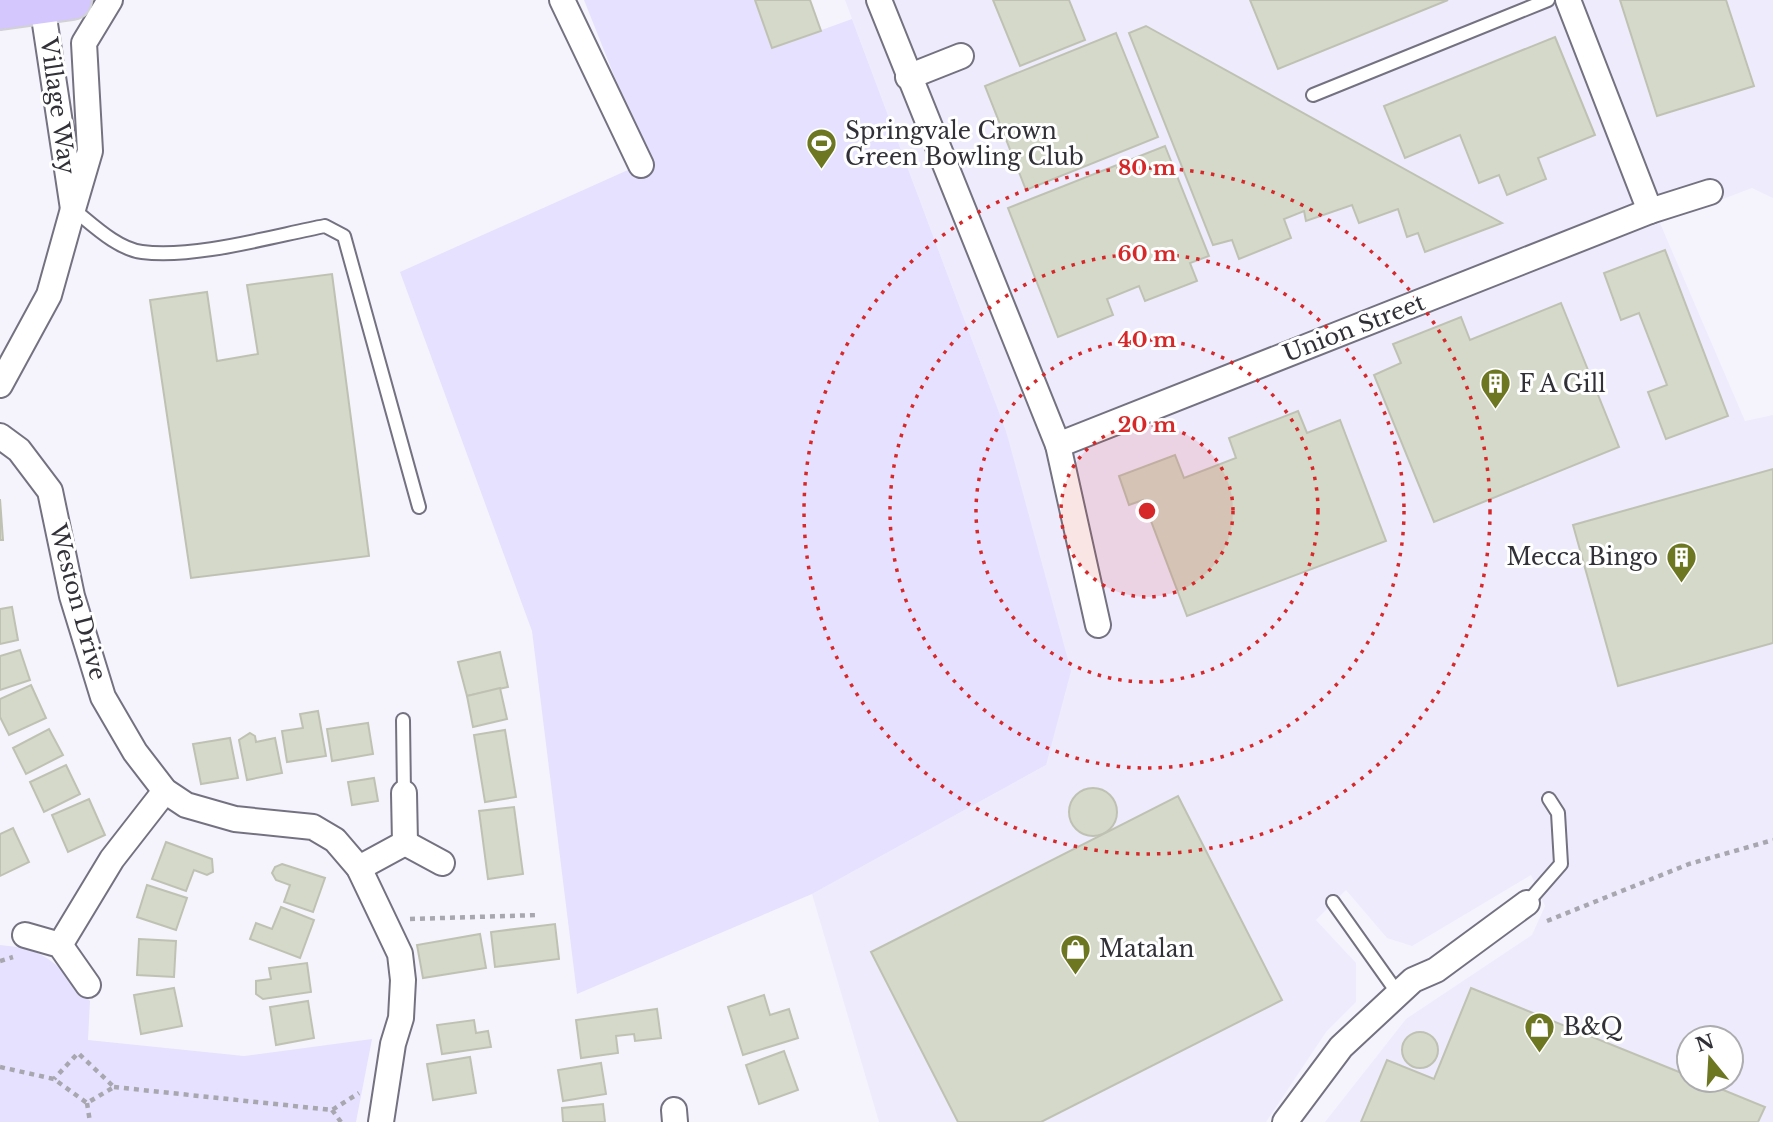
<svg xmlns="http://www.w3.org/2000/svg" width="1773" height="1122" viewBox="0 0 1773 1122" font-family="'Libre Baskerville',serif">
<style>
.built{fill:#eeebfd;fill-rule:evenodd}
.green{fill:#e6e1fe}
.building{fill:#d5d9c9;stroke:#bfc2b2;stroke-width:2}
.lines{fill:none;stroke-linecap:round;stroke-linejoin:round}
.lane-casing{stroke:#747280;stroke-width:16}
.street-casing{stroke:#747280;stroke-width:28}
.primary-casing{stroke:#d2d2d3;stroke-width:42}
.path{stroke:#a8a7af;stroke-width:4.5;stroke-dasharray:5 5;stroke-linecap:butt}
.lane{stroke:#fff;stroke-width:12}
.street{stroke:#fff;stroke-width:24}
.primary{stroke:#d3c7fd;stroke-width:38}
.ring{fill:none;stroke:#d62828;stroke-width:3.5;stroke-dasharray:3.5 7}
.labels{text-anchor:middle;stroke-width:6;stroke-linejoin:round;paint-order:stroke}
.street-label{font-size:23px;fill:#323137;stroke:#fff}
.poi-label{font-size:23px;fill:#323137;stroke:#fff;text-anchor:start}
.centre{fill:#d62828;stroke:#fff;stroke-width:3.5}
.ring-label{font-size:21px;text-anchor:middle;font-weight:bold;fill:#d62828;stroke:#fff;stroke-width:6;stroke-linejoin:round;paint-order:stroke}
</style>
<rect width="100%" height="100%" fill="#f5f4fd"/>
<path class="built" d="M 845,0 L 1773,0 L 1773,198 L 1752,188 L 1660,223 L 1745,421 L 1773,415 L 1773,1122 L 1325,1122 L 1406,1019 L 1532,935 L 1545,906 L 1531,875 L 1412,946 L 1387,938 L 1346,890 L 1316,920 L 1356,963 L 1356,1002 L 1326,1032 L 1266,1122 L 879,1122 L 812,894 L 1046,765 L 1006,431 ZM 1689,1038 L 1731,1038 L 1731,1080 L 1689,1080 Z"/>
<g class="green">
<path d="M 584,0 L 755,0 L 772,48 L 852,19 L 1006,431 L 1071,671 L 1046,765 L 812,894 L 577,994 L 532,631 L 400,272 L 648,161 Z"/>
<path d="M 0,945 C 50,949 58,966 90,1001 L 88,1040 L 244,1056 L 372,1039 L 356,1122 L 0,1122 Z"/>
</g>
<g class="building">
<path d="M 755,0 L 810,0 L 821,31 L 772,48 Z"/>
<path d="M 993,0 L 1069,0 L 1085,40 L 1020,66 Z"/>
<path d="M 1250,0 L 1448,0 L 1278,69 Z"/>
<path d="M 1620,0 L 1726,0 L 1754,86 L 1657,116 Z"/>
<path d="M 1146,26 L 1502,223 L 1425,252 L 1418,233 L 1407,237 L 1398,209 L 1359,223 L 1352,205 L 1306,221 L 1304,211 L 1284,219 L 1291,238 L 1239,259 L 1232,240 L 1213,245 L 1129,33 Z"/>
<path d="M 1116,33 L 1158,137 L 1026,190 L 985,86 Z"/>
<path d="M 1555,37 L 1595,135 L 1538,158 L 1546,179 L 1507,195 L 1499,175 L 1479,183 L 1460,135 L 1405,158 L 1384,106 Z"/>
<path d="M 1165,146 L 1209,256 L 1190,263 L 1197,281 L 1145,301 L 1139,286 L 1107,299 L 1113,315 L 1058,337 L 1008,208 Z"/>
<path d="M 1665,250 L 1728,416 L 1666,439 L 1648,392 L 1667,385 L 1639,313 L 1621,320 L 1604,273 Z"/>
<path d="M 332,274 L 369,556 L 191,578 L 150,300 L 207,292 L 217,361 L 258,354 L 247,285 Z"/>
<path d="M 1561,303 L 1619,447 L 1434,522 L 1374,375 L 1401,363 L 1393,344 L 1461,317 L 1470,340 Z"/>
<path d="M 1298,411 L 1307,433 L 1340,420 L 1386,541 L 1187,616 L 1143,500 L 1129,505 L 1119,476 L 1175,455 L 1184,478 L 1236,458 L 1229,438 Z"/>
<path d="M 1773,469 L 1773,643 L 1618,686 L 1573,525 Z"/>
<path d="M 0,499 L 3,540 L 0,540 Z"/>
<path d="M 12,607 L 18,640 L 0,644 L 0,609 Z"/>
<path d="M 20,650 L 30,680 L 0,690 L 0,656 Z"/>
<path d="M 500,652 L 508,687 L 467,696 L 458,662 Z"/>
<path d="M 31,685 L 46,718 L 9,735 L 0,717 L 0,699 Z"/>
<path d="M 500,688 L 507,719 L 473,727 L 467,696 Z"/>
<path d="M 318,711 L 326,756 L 287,762 L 282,731 L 303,728 L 300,714 Z"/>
<path d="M 368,723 L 373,754 L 332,761 L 327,729 Z"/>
<path d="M 49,729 L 63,755 L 26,774 L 13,748 Z"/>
<path d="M 505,730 L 516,797 L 485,802 L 474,735 Z"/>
<path d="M 250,733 L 255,736 L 256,742 L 275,738 L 282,773 L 247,780 L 239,740 Z"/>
<path d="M 230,738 L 238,778 L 201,784 L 193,744 Z"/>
<path d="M 66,765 L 80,794 L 44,812 L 30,782 Z"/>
<path d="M 374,778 L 378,801 L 352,805 L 348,782 Z"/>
<circle cx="1093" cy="812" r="24"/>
<path d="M 1178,796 L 1282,1000 L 1041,1122 L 958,1122 L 871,952 Z"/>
<path d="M 89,799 L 105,835 L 68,852 L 52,815 Z"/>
<path d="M 514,807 L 523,874 L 488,879 L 479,811 Z"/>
<path d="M 13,828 L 29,862 L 0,876 L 0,834 Z"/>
<path d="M 166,842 L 212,859 L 213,872 L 207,875 L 194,870 L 186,891 L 152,879 Z"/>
<path d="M 282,864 L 325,878 L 313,912 L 284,902 L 290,885 L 276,880 L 272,873 L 275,867 Z"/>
<path d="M 147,885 L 187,898 L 176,930 L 137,917 Z"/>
<path d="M 281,907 L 314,920 L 300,958 L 250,939 L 256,923 L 272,929 Z"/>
<path d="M 555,924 L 559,959 L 495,967 L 491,932 Z"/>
<path d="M 480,934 L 486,968 L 423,978 L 417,945 Z"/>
<path d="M 139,939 L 176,941 L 174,977 L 137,975 Z"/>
<path d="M 307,963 L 311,992 L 263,999 L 256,994 L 256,981 L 271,979 L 269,968 Z"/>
<path d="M 174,988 L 182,1026 L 141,1034 L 134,995 Z"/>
<path d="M 1471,988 L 1689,1076 L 1689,1080 L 1699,1080 L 1765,1107 L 1758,1122 L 1361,1122 L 1387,1060 L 1434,1079 Z"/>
<path d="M 764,995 L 770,1015 L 789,1009 L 798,1038 L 743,1055 L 728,1007 Z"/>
<path d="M 308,1001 L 314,1038 L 276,1045 L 270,1007 Z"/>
<path d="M 657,1009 L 661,1038 L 635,1041 L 634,1034 L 616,1036 L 618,1053 L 581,1058 L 576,1020 Z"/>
<path d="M 474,1020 L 476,1033 L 488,1031 L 491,1047 L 442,1054 L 437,1025 Z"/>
<circle cx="1420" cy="1050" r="18"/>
<path d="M 784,1051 L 798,1090 L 759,1104 L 746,1065 Z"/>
<path d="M 470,1057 L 476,1093 L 433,1100 L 427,1064 Z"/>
<path d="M 601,1063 L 606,1094 L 563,1101 L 558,1070 Z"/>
<path d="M 603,1104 L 605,1122 L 563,1122 L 562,1108 Z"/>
</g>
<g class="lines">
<defs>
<g id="lane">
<path d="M 1313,95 L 1548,0"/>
<path d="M 73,209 C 92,224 117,249 142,252 C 194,259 273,236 325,226 L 344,236 L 419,507"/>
<path d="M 403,720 L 404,793"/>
<path d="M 1333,902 L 1399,995"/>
<path d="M 1527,903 L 1561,864 L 1558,813 L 1549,799"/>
</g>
<g id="street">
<path d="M 562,0 L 641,165"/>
<path d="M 879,0 L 1058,445 L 1650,211 L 1710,192"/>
<path d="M 1568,0 L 1650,211"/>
<path d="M 42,4 L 73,209 L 90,151 L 84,43 L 110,0"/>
<path d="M 908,77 L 961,56"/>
<path d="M 0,385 L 49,295 L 73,209"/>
<path d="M 0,436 L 19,450 L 50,491 L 72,596 L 103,697 L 135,752 L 165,791 L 186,805 L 235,819 L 313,827 L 335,840 L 359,868 L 400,954 L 403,980 L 401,1018 L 393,1044 L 381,1122"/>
<path d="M 1058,445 L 1098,625"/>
<path d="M 405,843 L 442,863"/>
<path d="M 359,868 L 405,843 L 404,793"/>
<path d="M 25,935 L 60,945 L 88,985"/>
<path d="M 60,945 L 112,859 L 165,791"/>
<path d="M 674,1110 L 675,1122"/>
<path d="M 1285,1122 L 1341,1047 L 1413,980 L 1436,970 L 1527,903"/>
</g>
<path id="primary" d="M 0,10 L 72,0"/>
</defs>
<use href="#lane" class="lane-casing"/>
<use href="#street" class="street-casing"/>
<use href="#primary" class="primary-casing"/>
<g class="path">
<path d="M 410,919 L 539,915"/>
<path d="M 1547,921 L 1689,864 L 1773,840"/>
<path d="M 0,961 L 13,957"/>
<path d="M 0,1067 L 54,1079 L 87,1103 L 114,1087 L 78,1053 L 54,1079"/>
<path d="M 114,1087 L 332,1110 L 359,1093"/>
<path d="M 87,1103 L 90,1122"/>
<path d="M 332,1110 L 341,1122"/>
</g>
<use href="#lane" class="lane"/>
<use href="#street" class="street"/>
<use href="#primary" class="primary"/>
</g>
<circle cx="1147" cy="511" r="86" fill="#d62828" fill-opacity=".12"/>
<g class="ring">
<circle cx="1147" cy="511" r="86"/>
<circle cx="1147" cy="511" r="171"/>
<circle cx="1147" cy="511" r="257"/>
<circle cx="1147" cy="511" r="343"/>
</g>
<defs>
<symbol id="stadium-pin" viewBox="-11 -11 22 30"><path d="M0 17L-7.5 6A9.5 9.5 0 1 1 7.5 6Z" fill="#6d7722" stroke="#fff"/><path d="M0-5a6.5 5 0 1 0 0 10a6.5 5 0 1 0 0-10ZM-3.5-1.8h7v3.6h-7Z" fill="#fff"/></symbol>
<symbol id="building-pin" viewBox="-11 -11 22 30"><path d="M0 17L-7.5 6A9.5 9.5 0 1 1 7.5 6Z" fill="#6d7722" stroke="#fff"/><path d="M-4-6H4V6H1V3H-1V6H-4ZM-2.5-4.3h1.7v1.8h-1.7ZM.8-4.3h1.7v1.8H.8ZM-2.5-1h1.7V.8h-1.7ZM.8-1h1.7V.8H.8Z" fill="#fff"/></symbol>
<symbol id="shop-pin" viewBox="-11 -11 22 30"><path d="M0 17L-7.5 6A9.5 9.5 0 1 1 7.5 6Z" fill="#6d7722" stroke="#fff"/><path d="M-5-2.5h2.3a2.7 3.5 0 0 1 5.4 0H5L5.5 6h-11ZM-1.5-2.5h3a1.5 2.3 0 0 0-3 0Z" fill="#fff"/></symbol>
</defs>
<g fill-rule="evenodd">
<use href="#stadium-pin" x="804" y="126" width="35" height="47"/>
<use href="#building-pin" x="1478" y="366" width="35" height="47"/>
<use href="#building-pin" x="1664" y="540" width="35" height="47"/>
<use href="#shop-pin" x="1058" y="932" width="35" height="47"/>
<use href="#shop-pin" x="1522" y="1010" width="35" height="47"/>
</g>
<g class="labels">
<g class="street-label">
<text transform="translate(58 106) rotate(82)" y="8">Village Way</text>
<text transform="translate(1354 328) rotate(-21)" y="8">Union Street</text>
<text transform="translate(78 602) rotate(75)" y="8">Weston Drive</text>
</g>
<g class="poi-label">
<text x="845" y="139">Springvale Crown<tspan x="845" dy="26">Green Bowling Club</tspan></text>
<text x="1519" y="392">F A Gill</text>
<text x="1658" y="565" text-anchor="end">Mecca Bingo</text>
<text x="1099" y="957">Matalan</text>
<text x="1563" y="1035">B&amp;Q</text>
</g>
</g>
<circle cx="1147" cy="511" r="10" class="centre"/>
<g class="ring-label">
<text x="1147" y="175">80 m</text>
<text x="1147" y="261">60 m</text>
<text x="1147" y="347">40 m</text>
<text x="1147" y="432">20 m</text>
</g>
<g transform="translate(1710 1059) rotate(342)"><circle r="33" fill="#ffffff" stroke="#adadaf" stroke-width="2"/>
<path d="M0-5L12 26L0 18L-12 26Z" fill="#6d7722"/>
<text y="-10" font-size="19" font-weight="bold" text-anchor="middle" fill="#323137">N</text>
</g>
</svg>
